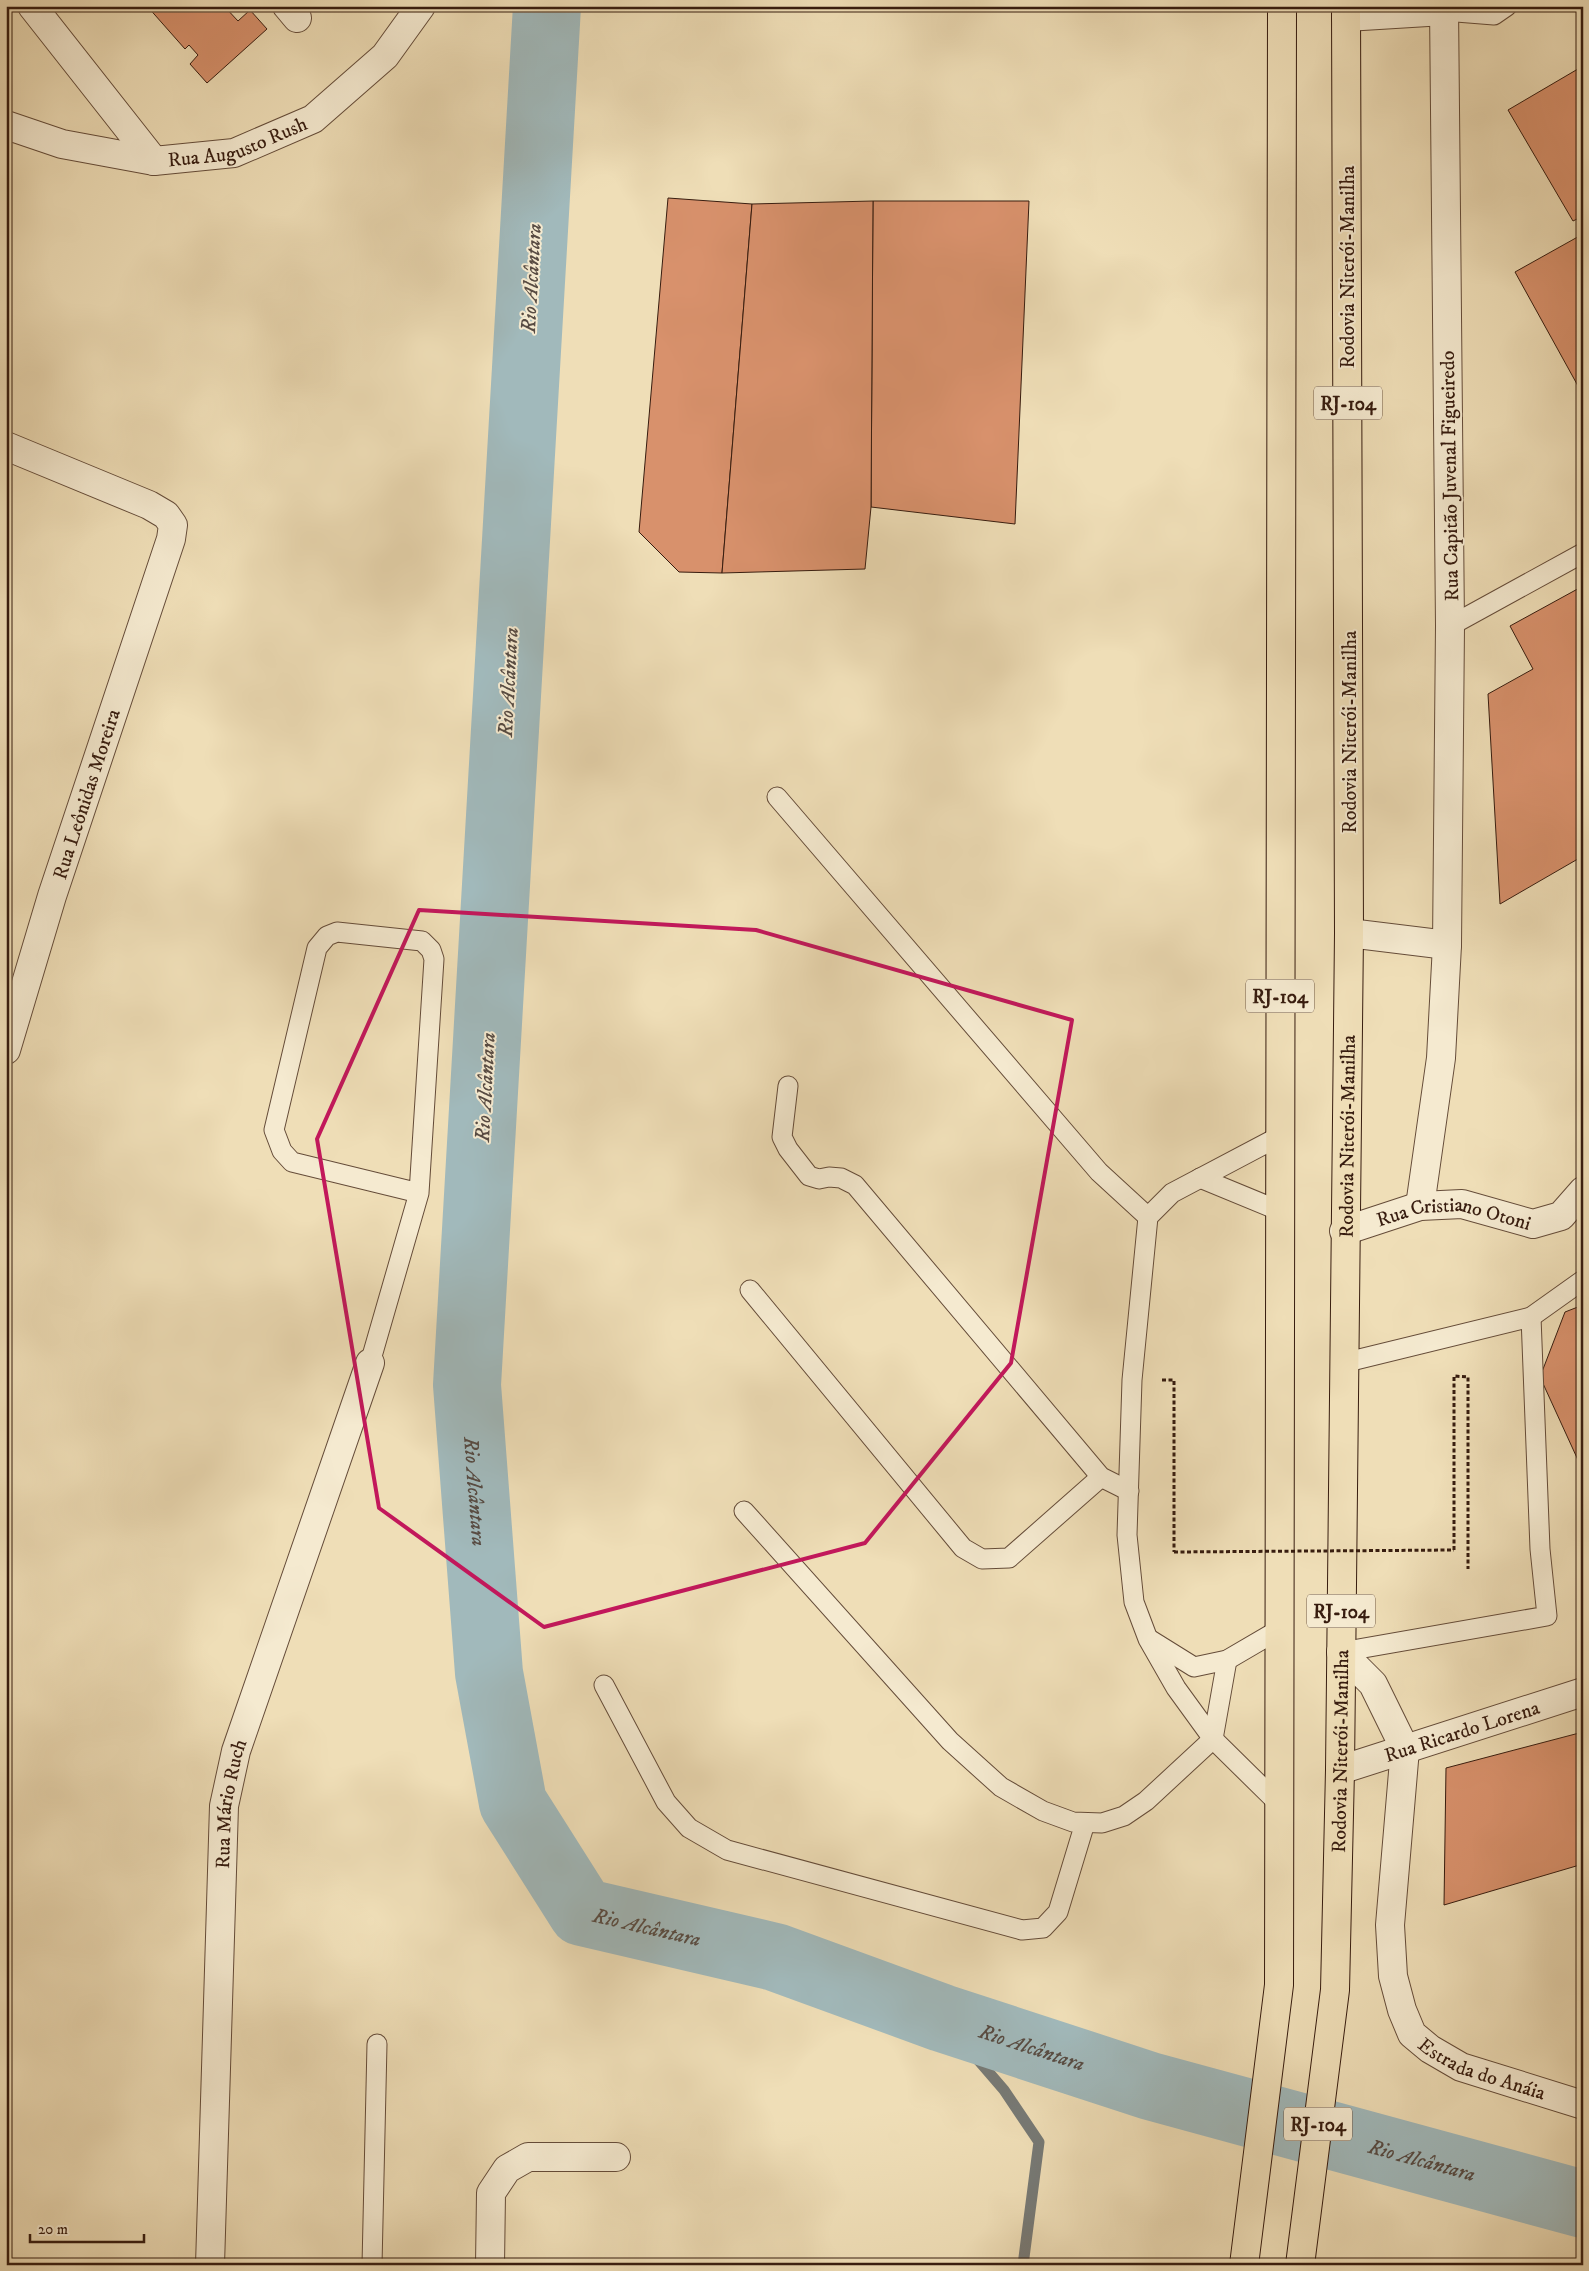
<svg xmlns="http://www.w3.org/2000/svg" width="1589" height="2271" viewBox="0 0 1589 2271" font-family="'IM FELL DW Pica',serif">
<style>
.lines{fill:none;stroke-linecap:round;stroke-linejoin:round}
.stream{stroke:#777a76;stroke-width:11}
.river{stroke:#a1b9bb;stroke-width:68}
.building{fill:#d8916c;stroke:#371c0f}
.service-casing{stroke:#654c39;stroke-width:21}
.minor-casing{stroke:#654c39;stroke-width:30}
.tertiary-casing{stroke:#654c39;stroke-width:30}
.trunk-casing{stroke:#371c0f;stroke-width:30}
.path{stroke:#371c0f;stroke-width:3;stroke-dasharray:4 2.5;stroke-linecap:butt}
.service{stroke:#f5ead0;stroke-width:19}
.minor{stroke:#f5ead0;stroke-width:28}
.tertiary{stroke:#f5ead0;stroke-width:28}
.trunk{stroke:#efdeb7;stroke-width:28}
.path-bridge{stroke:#371c0f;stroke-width:3;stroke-dasharray:4 2.5;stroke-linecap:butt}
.marked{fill:none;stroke:#c2185b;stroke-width:4;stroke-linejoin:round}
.labels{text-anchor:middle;stroke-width:4;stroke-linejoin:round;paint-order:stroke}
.shield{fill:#f5ead0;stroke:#705a49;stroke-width:1}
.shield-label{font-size:19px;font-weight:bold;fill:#371c0f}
.street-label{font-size:20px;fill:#371c0f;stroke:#f5ead0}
.water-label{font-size:21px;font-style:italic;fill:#574b43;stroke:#f5ead0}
</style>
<rect width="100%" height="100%" fill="#efdeb7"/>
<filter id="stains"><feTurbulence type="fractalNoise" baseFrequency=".004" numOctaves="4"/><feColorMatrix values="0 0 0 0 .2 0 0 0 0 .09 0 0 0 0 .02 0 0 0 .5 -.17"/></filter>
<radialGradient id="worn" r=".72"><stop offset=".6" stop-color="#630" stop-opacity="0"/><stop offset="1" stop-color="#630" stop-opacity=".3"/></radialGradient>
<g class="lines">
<path class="stream" d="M 942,2018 L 1004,2090 L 1039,2142 L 1023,2265"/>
<path class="river" id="s1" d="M 547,6 L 467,1385 L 489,1673 L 513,1803 L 582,1912 L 775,1957 L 942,2018 L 1150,2086 L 1583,2204"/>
</g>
<g class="building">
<path d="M 147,6 L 224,6 L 238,21 L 250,10 L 267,29 L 207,83 L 190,64 L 198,55 L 189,45 L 185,49 Z"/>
<path d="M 1583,66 L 1583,216 L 1573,221 L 1508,110 Z"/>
<path d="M 668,198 L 752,204 L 722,573 L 679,572 L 639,532 Z"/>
<path d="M 873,201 L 1029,201 L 1015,524 L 871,507 Z"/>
<path d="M 873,201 L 871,507 L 865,569 L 722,573 L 752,204 Z"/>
<path d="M 1583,234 L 1583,395 L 1515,272 Z"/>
<path d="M 1583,586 L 1583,856 L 1500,904 L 1488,694 L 1533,669 L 1510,626 Z"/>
<path d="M 1583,1305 L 1583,1471 L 1540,1377 L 1565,1312 Z"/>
<path d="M 1583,1732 L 1583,1864 L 1444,1905 L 1446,1768 Z"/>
</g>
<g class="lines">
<defs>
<g id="service">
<path d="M 1444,11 L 1494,15 L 1507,6"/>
<path d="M 1450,626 L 1583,553"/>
<path d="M 777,797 L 1099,1172 L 1148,1217"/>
<path d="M 788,1086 L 782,1137 L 788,1149 L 809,1176 L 819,1179 L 829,1177 L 841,1178 L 855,1185 L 1101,1477 L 1129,1491"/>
<path d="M 1200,1178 L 1280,1211"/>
<path d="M 750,1290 L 963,1548 L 982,1559 L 1009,1558 L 1101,1477"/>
<path d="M 370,1363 L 419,1193 L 434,959 L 431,950 L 422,941 L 337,932 L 327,936 L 317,948 L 274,1130 L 282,1151 L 292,1162 L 419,1193"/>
<path d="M 1343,1363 L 1531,1317 L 1583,1280"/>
<path d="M 744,1511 L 950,1741 L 1001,1787 L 1043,1811 L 1073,1822 L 1102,1823 L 1124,1816 L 1146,1801 L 1213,1739 L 1227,1660"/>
<path d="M 1149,1639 L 1194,1667 L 1227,1660 L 1280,1629"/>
<path d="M 1341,1652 L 1547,1616 L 1540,1549 L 1531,1317"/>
<path d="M 604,1685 L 666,1802 L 689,1828 L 727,1850 L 1022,1930 L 1043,1928 L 1058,1912 L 1085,1823"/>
<path d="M 1280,1805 L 1213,1739 L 1176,1688 L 1148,1639 L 1134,1602 L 1127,1535 L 1132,1380 L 1148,1217 L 1172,1193 L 1280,1136"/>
<path d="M 372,2265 L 377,2044"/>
</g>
<g id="minor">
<path d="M 32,6 L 154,161"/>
<path d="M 287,6 L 297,18"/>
<path d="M 1346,17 L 1444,11"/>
<path id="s2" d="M 6,125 L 62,144 L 154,161 L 234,153 L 313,119 L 385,56 L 421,6"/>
<path d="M 6,446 L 149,505 L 166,515 L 173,525 L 171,539 L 52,896 L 6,1050"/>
<path d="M 1349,933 L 1447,945"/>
<path d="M 1420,1206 L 1441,1058 L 1447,945 L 1450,626 L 1444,6"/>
<path id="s3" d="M 1344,1231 L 1420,1206 L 1462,1204 L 1533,1224 L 1561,1216 L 1583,1191"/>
<path id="s4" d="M 1340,1770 L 1583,1692"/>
<path id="s5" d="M 210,2265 L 224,1806 L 236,1751 L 370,1363"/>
<path d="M 490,2265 L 491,2193 L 507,2169 L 528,2157 L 616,2157"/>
</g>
<g id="tertiary">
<path id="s6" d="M 1341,1652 L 1373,1684 L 1405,1749 L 1390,1925 L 1393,1976 L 1402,2010 L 1412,2034 L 1430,2049 L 1461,2067 L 1583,2105"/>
</g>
<g id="trunk">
<path d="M 1244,2265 L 1279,1985 L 1282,6"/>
<path id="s7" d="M 1300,2265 L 1335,1990 L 1340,1770 L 1349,933 L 1346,6"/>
</g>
</defs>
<use href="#service" class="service-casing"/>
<use href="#minor" class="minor-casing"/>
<use href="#tertiary" class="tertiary-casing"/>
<use href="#trunk" class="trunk-casing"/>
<g class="path">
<path d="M 1162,1380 L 1174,1380 L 1174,1552"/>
<path d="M 1454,1550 L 1454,1376 L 1468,1377 L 1468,1569"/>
</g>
<use href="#service" class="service"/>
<use href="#minor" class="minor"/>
<use href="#tertiary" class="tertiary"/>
<use href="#trunk" class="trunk"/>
<path class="path-bridge" d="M 1174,1552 L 1454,1550"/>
</g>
<path class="marked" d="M 419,910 L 756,930 L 1072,1020 L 1011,1363 L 865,1543 L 544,1627 L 379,1508 L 317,1139 Z"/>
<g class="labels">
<g class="shield">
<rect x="1314" y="386.5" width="68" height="33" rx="4"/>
<rect x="1246" y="979.5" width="68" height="33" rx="4"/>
<rect x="1307" y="1594.5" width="68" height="33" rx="4"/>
<rect x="1284" y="2107.5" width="68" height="33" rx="4"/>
</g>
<g class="shield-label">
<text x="1348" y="410">RJ-104</text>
<text x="1280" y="1003">RJ-104</text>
<text x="1341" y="1618">RJ-104</text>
<text x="1318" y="2131">RJ-104</text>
</g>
<g class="street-label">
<text dy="7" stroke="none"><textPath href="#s2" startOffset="239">Rua Augusto Rush</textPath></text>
<text transform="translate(1347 267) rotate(-90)" y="7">Rodovia Niterói-Manilha</text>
<text transform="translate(1449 476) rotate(-91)" y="7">Rua Capitão Juvenal Figueiredo</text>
<text transform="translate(1349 732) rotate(-90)" y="7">Rodovia Niterói-Manilha</text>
<text transform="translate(86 794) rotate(-72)" y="7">Rua Leônidas Moreira</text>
<text dy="7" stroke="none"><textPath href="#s7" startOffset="1131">Rodovia Niterói-Manilha</textPath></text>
<text dy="7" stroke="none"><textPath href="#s3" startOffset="114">Rua Cristiano Otoni</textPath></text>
<text dy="7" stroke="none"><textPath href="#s4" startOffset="128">Rua Ricardo Lorena</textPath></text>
<text dy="7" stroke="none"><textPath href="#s7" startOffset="516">Rodovia Niterói-Manilha</textPath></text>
<text dy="7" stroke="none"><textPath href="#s5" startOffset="462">Rua Mário Ruch</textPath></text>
<text dy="7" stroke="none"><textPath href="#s6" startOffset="486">Estrada do Anáia</textPath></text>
</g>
<g class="water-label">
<text transform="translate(531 278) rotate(-87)" y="7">Rio Alcântara</text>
<text transform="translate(508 682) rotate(-87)" y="7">Rio Alcântara</text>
<text transform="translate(485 1087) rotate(-87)" y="7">Rio Alcântara</text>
<text dy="7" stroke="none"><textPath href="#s1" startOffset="1488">Rio Alcântara</textPath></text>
<text dy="7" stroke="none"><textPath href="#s1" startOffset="1998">Rio Alcântara</textPath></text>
<text dy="7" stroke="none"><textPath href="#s1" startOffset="2402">Rio Alcântara</textPath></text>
<text dy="7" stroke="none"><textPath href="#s1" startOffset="2808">Rio Alcântara</textPath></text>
</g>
</g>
<rect width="1589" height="2271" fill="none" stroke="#efdeb7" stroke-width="25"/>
<rect x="8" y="8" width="1574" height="2256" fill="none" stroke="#371c0f" stroke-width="2.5"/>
<rect x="12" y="12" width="1564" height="2246" fill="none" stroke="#371c0f"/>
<path d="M30 2234v8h114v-8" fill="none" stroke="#371c0f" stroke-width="2.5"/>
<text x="38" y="2234" font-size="15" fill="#371c0f" stroke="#f5ead0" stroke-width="4" paint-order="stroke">20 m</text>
<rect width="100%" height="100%" filter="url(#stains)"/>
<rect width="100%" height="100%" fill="url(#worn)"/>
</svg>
